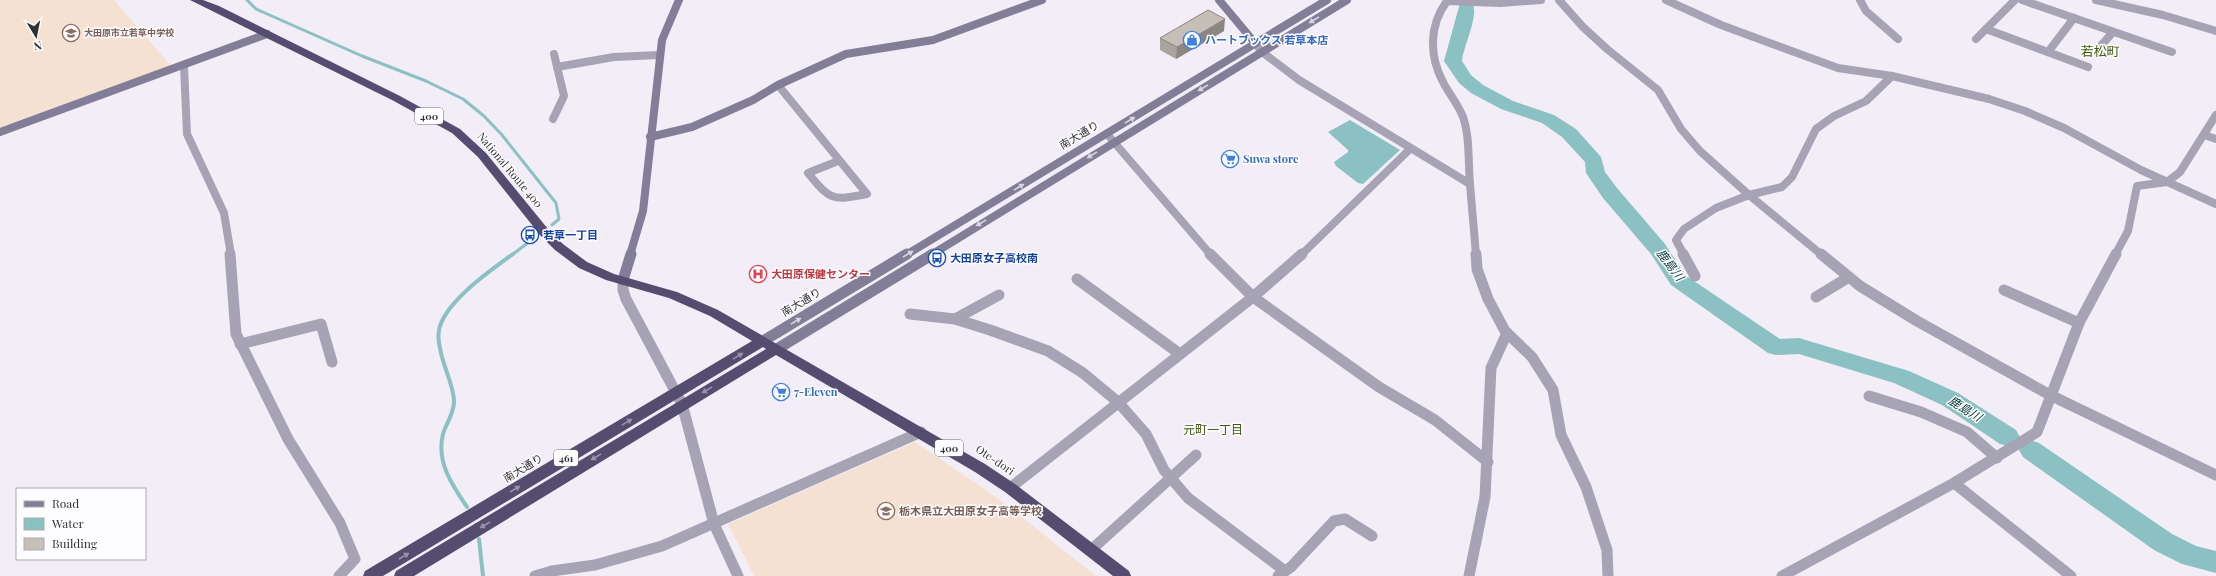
<svg xmlns="http://www.w3.org/2000/svg" width="2216" height="576" viewBox="0 0 2216 576" font-family="'Playfair Display','Noto Sans JP',serif">
<style>
.education{fill:#f5e1d2}
.water{fill:#8bc1c2}
.lines{fill:none;stroke-linecap:round;stroke-linejoin:round}
.stream-far1{stroke:#8bc1c2;stroke-width:3}
.stream{stroke:#8bc1c2;stroke-width:4}
.river{fill:#8bc1c2;fill-rule:evenodd}
.street-far1{stroke:#a6a3b4;stroke-width:8}
.street{stroke:#a6a3b4;stroke-width:11}
.secondary-far1{stroke:#827e97;stroke-width:8}
.secondary{stroke:#827e97;stroke-width:11}
.highway{fill:#544d6f;fill-rule:evenodd}
.wall{fill:#aaa49e}
.shaded-wall{fill:#8b8681}
.building{fill:#c6bfb8;stroke:#8b8681}
.oneway{fill:#d8d6df}
.oneway2{fill:#9893a8}
.labels{text-anchor:middle;stroke-width:3;stroke-linejoin:round;paint-order:stroke}
.far-education-label{font-size:9px;font-weight:bold;fill:#785e54;stroke:#fdfcfe;text-anchor:start}
.shield{fill:#fdfcfe;stroke:#6f6e71;stroke-width:1}
.shield-label{font-size:10px;font-weight:bold;fill:#323134}
.shop-label{font-size:11px;font-weight:bold;fill:#366cbe;stroke:#fdfcfe;text-anchor:start}
.street-label{font-size:11px;fill:#323134;stroke:#fdfcfe}
.transit-label{font-size:11px;font-weight:bold;fill:#164399;stroke:#fdfcfe;text-anchor:start}
.health-label{font-size:11px;font-weight:bold;fill:#be3a42;stroke:#fdfcfe;text-anchor:start}
.education-label{font-size:11px;font-weight:bold;fill:#785e54;stroke:#fdfcfe;text-anchor:start}
.water-label{font-size:12px;font-style:italic;fill:#023939;stroke:#fdfcfe}
.neighbourhood-label{font-size:12px;fill:#40570e;stroke:#fdfcfe}
.quarter-label{font-size:13px;fill:#40570e;stroke:#fdfcfe}
</style>
<rect width="100%" height="100%" fill="#f2edf6"/>
<g class="education">
<path d="M 0,0 L 114,0 L 171,66 L 0,127 Z"/>
<path d="M 915,442 L 996,497 L 1096,576 L 754,576 L 728,524 Z"/>
</g>
<path class="water" d="M 1350,120 L 1400,150 L 1363,184 L 1358,183 L 1336,166 L 1334,162 L 1348,152 L 1348,150 L 1328,132 Z"/>
<g class="lines">
<g class="stream-far1">
<path d="M 247,0 L 256,9 L 362,56 L 426,81 L 463,99 L 484,116 L 502,135 L 556,203 L 559,219 L 552,225"/>
<path d="M 512,255 L 534,238"/>
</g>
<g class="stream">
<path d="M 467,507 C 452,485 436,462 443,434 C 446,424 453,415 454,403 C 455,389 444,368 441,353 C 439,344 437,335 440,326 C 449,299 491,270 513,254"/>
<path d="M 479,539 L 483,576"/>
</g>
<g class="river">
<path d="M 1466,1 L 1472,3 C 1480,14 1463,47 1462,61 L 1471,75 L 1483,85 L 1513,101 L 1554,115 L 1576,129 L 1601,157 L 1605,172 L 1617,188 L 1665,244 L 1685,275 L 1780,339 L 1799,338 L 1909,371 L 1958,393 L 2016,430 L 2020,437 L 2016,444 L 2008,446 L 2000,444 L 1942,405 L 1894,383 L 1799,354 L 1776,355 L 1768,353 L 1671,285 L 1651,254 L 1603,198 L 1586,173 L 1585,162 L 1562,137 L 1542,123 L 1501,109 L 1471,93 L 1459,83 L 1444,61 L 1460,3 Z"/>
<path d="M 2031,440 L 2039,443 L 2172,534 L 2196,546 L 2216,551 L 2216,573 L 2182,564 L 2154,550 L 2023,457 L 2019,450 L 2023,443 Z"/>
</g>
<g class="street-far1">
<path d="M 1559,0 L 1583,27 L 1607,49 L 1658,90 L 1681,129 L 1700,151 L 1749,195 L 1822,255"/>
<path d="M 1666,0 L 1721,25 L 1838,68 L 1892,76 L 1989,99 L 2025,111 L 2064,128 L 2141,170 L 2216,204"/>
<path d="M 1860,0 L 1866,11 L 1898,39"/>
<path d="M 2022,0 L 2172,52"/>
<path d="M 2096,0 L 2163,15 L 2216,31"/>
<path d="M 1986,29 L 2088,67"/>
<path d="M 1976,39 L 2015,0"/>
<path d="M 1255,43 L 1262,52 L 1299,80 L 1470,184 L 1476,255"/>
<path d="M 2098,49 L 2113,32"/>
<path d="M 2048,52 L 2074,18"/>
<path d="M 184,66 L 187,134 L 224,213 L 231,255"/>
<path d="M 557,67 L 614,57 L 660,55"/>
<path d="M 778,85 L 867,194 C 832,201 830,200 808,173 L 838,161"/>
<path d="M 553,119 L 564,96 L 554,54"/>
<path d="M 1107,134 L 1211,255"/>
<path d="M 2204,135 L 2216,139"/>
<path d="M 1470,184 C 1468,162 1470,137 1463,117 C 1458,104 1449,94 1443,82 C 1429,56 1429,25 1447,1 L 1500,3 L 1541,0"/>
<path d="M 1301,255 L 1410,149"/>
<path d="M 1684,255 L 1676,240 L 1684,229 L 1716,208 L 1749,195 L 1782,187 L 1792,177 L 1816,129 L 1834,116 L 1866,101 L 1892,76"/>
<path d="M 2115,255 L 2128,231 L 2137,186 L 2167,182 L 2180,172 L 2216,115"/>
</g>
<g class="street">
<path d="M 230,254 L 236,334 L 288,439 L 340,523 L 355,559 L 339,576"/>
<path d="M 1210,254 L 1253,297 L 1379,387 L 1435,420 L 1488,462"/>
<path d="M 1476,254 L 1477,269 L 1488,299 L 1505,331 L 1532,357 L 1553,390 L 1561,435 L 1586,487 L 1607,550 L 1608,576"/>
<path d="M 1683,254 L 1695,276"/>
<path d="M 1821,254 L 1860,286 L 1917,321 L 2050,395 L 2216,475"/>
<path d="M 1077,279 L 1180,354"/>
<path d="M 623,280 L 623,290 L 626,299 L 682,404 L 714,524 L 738,576"/>
<path d="M 2004,290 L 2079,323"/>
<path d="M 1816,297 L 1849,277"/>
<path d="M 910,314 L 955,319 L 990,330 L 1048,351 L 1083,373 L 1118,402 L 1146,434 L 1164,470 L 1188,498 L 1285,571"/>
<path d="M 955,319 L 999,295"/>
<path d="M 240,344 L 321,324 L 332,362"/>
<path d="M 1869,396 L 1921,412 L 1967,432 L 1997,458"/>
<path d="M 1954,483 L 2071,576"/>
<path d="M 1010,488 L 1253,297 L 1302,254"/>
<path d="M 1091,550 L 1196,455"/>
<path d="M 535,576 L 552,571 L 595,565 L 662,546 L 921,432"/>
<path d="M 1278,576 L 1291,567 L 1334,521 L 1345,519 L 1372,536"/>
<path d="M 1469,576 L 1485,497 L 1491,368 L 1507,333"/>
<path d="M 1782,576 L 1954,483 L 2037,432 L 2079,323 L 2116,254"/>
</g>
<g class="secondary-far1">
<path d="M 1219,0 L 1255,43"/>
<path d="M 0,132 L 267,34"/>
<path d="M 650,137 L 692,127 L 753,100 L 778,85 L 846,54 L 933,40 L 1042,0"/>
<path d="M 630,255 L 643,211 L 662,40 L 679,0"/>
<path d="M 906,255 L 1327,0"/>
<path d="M 931,255 L 1347,0"/>
</g>
<g class="secondary">
<path d="M 623,280 L 631,254"/>
<path d="M 763,341 L 907,254"/>
<path d="M 777,349 L 933,254"/>
</g>
<path class="highway" d="M 190,0 L 203,0 L 219,6 L 400,96 L 460,129 L 486,153 L 548,229 L 563,244 L 587,262 L 614,274 L 677,292 L 718,310 L 985,464 L 1015,484 L 1129,571 L 1131,576 L 1113,576 L 1005,492 L 975,472 L 776,355 L 414,576 L 394,576 L 396,571 L 766,349 L 763,347 L 383,576 L 363,576 L 365,571 L 752,341 L 710,316 L 669,298 L 606,280 L 579,268 L 555,250 L 540,235 L 478,157 L 452,133 L 392,100 Z"/>
</g>
<path class="wall" d="M 1224,31 L 1176,59 L 1160,50 L 1160,38 Z"/>
<path class="shaded-wall" d="M 1225,19 L 1224,31 L 1176,59 L 1177,47 Z"/>
<path class="building" d="M 1208,10 L 1225,19 L 1177,47 L 1160,38 Z"/>
<defs><path id="oneway-solid" d="M-6-.8H1V-3.2L6.5 0L1 3.2V.8H-6Z"/></defs>
<g class="oneway">
<use href="#oneway-solid" transform="translate(1314 20) rotate(149)"/>
<use href="#oneway-solid" transform="translate(1203 88) rotate(149)"/>
<use href="#oneway-solid" transform="translate(1130 120) rotate(-31)"/>
<use href="#oneway-solid" transform="translate(1092 155) rotate(149)"/>
<use href="#oneway-solid" transform="translate(1019 187) rotate(-31)"/>
<use href="#oneway-solid" transform="translate(981 223) rotate(149)"/>
<use href="#oneway-solid" transform="translate(908 254) rotate(-31)"/>
<use href="#oneway-solid" transform="translate(796 321) rotate(-31)"/>
</g>
<g class="oneway2">
<use href="#oneway-solid" transform="translate(738 356) rotate(-31)"/>
<use href="#oneway-solid" transform="translate(707 390) rotate(149)"/>
<use href="#oneway-solid" transform="translate(627 422) rotate(-31)"/>
<use href="#oneway-solid" transform="translate(596 457) rotate(149)"/>
<use href="#oneway-solid" transform="translate(515 489) rotate(-31)"/>
<use href="#oneway-solid" transform="translate(485 525) rotate(149)"/>
<use href="#oneway-solid" transform="translate(404 556) rotate(-31)"/>
</g>
<defs>
<symbol id="school-ring" viewBox="-11 -11 22 22"><circle r="9.5" fill="#fdfcfe" stroke="#8d6e63" stroke-width="1.5"/><path d="M0-5L7-2L0 1L-7-2ZM-4 1L0 2.5L4 1V4Q0 6-4 4Z" fill="#8d6e63"/></symbol>
<symbol id="shop-ring" viewBox="-11 -11 22 22"><circle r="9.5" fill="#fdfcfe" stroke="#3f7fe0" stroke-width="1.5"/><path d="M-5-2.5h2.3a2.7 3.5 0 0 1 5.4 0H5L5.5 6h-11ZM-1.5-2.5h3a1.5 2.3 0 0 0-3 0Z" fill="#3f7fe0"/></symbol>
<symbol id="supermarket-ring" viewBox="-11 -11 22 22"><circle r="9.5" fill="#fdfcfe" stroke="#3f7fe0" stroke-width="1.5"/><path d="M-6-5.5h2.5l.6 2H6L4.5 2H-2.5L-4.4-4H-6ZM-1.5 3.2a1.3 1.3 0 1 0 .1 0ZM3 3.2a1.3 1.3 0 1 0 .1 0Z" fill="#3f7fe0"/></symbol>
<symbol id="bus-ring" viewBox="-11 -11 22 22"><circle r="9.5" fill="#fdfcfe" stroke="#1a4fb4" stroke-width="1.5"/><path d="M-5-6H5V4H4V6H2V4H-2V6H-4V4H-5ZM-3.5-4V0h7V-4ZM-3.5 1.2v1.5H-2V1.2ZM2 1.2v1.5H3.5V1.2Z" fill="#1a4fb4"/></symbol>
<symbol id="hospital-ring" viewBox="-11 -11 22 22"><circle r="9.5" fill="#fdfcfe" stroke="#e0444e" stroke-width="1.5"/><path d="M-5-5h3v3.5h4V-5h3V5h-3V1.5h-4V5h-3Z" fill="#e0444e"/></symbol>
</defs>
<g fill-rule="evenodd">
<use href="#school-ring" x="61" y="23" width="20" height="20"/>
<use href="#shop-ring" x="1182" y="30" width="20" height="20"/>
<use href="#supermarket-ring" x="1220" y="149" width="20" height="20"/>
<use href="#bus-ring" x="520" y="225" width="20" height="20"/>
<use href="#bus-ring" x="927" y="248" width="20" height="20"/>
<use href="#hospital-ring" x="748" y="264" width="20" height="20"/>
<use href="#supermarket-ring" x="771" y="382" width="20" height="20"/>
<use href="#school-ring" x="876" y="501" width="20" height="20"/>
</g>
<g class="labels">
<g class="far-education-label">
<text x="84" y="36">大田原市立若草中学校</text>
</g>
<g class="shield">
<rect x="415" y="108" width="28" height="16" rx="3"/>
<rect x="935" y="440" width="28" height="16" rx="3"/>
<rect x="554" y="450" width="24" height="16" rx="3"/>
</g>
<g class="shield-label">
<text x="429" y="120">400</text>
<text x="949" y="452">400</text>
<text x="566" y="462">461</text>
</g>
<g class="shop-label">
<text x="1205" y="44">ハートブックス 若草本店</text>
<text x="1243" y="163">Suwa store</text>
<text x="794" y="396">7-Eleven</text>
</g>
<g class="street-label">
<text transform="translate(1079 135) rotate(-31)" y="4">南大通り</text>
<text transform="translate(510 170) rotate(50)" y="4">National Route 400</text>
<text transform="translate(801 302) rotate(-31)" y="4">南大通り</text>
<text transform="translate(995 460) rotate(34)" y="4">Ote-dori</text>
<text transform="translate(523 468) rotate(-31)" y="4">南大通り</text>
</g>
<g class="transit-label">
<text x="543" y="239">若草一丁目</text>
<text x="950" y="262">大田原女子高校南</text>
</g>
<g class="health-label">
<text x="771" y="278">大田原保健センター</text>
</g>
<g class="education-label">
<text x="899" y="515">栃木県立大田原女子高等学校</text>
</g>
<g class="water-label">
<text transform="translate(1670 265) rotate(53)" y="4">鹿島川</text>
<text transform="translate(1965 409) rotate(32)" y="4">鹿島川</text>
</g>
<g class="neighbourhood-label">
<text x="1213" y="434">元町一丁目</text>
</g>
<g class="quarter-label">
<text x="2100" y="56">若松町</text>
</g>
</g>
<rect x="16" y="488" width="130" height="72" fill="#fdfcfe" stroke="#acabad"/>
<rect x="24" y="501" width="20" height="6" fill="#827e97" stroke="#acabad"/>
<text x="52" y="508" font-size="12" fill="#323134">Road</text>
<rect x="24" y="518" width="20" height="12" fill="#8bc1c2" stroke="#acabad"/>
<text x="52" y="528" font-size="12" fill="#323134">Water</text>
<rect x="24" y="538" width="20" height="12" fill="#c6bfb8" stroke="#acabad"/>
<text x="52" y="548" font-size="12" fill="#323134">Building</text>
<g transform="translate(36 36) rotate(170)" stroke="#fdfcfe" stroke-width="3" paint-order="stroke">
<path d="M0-3L7 15L0 10L-7 15Z" fill="#323134"/>
<text y="-6" font-size="11" font-weight="bold" text-anchor="middle" fill="#323134">N</text>
</g>
</svg>
